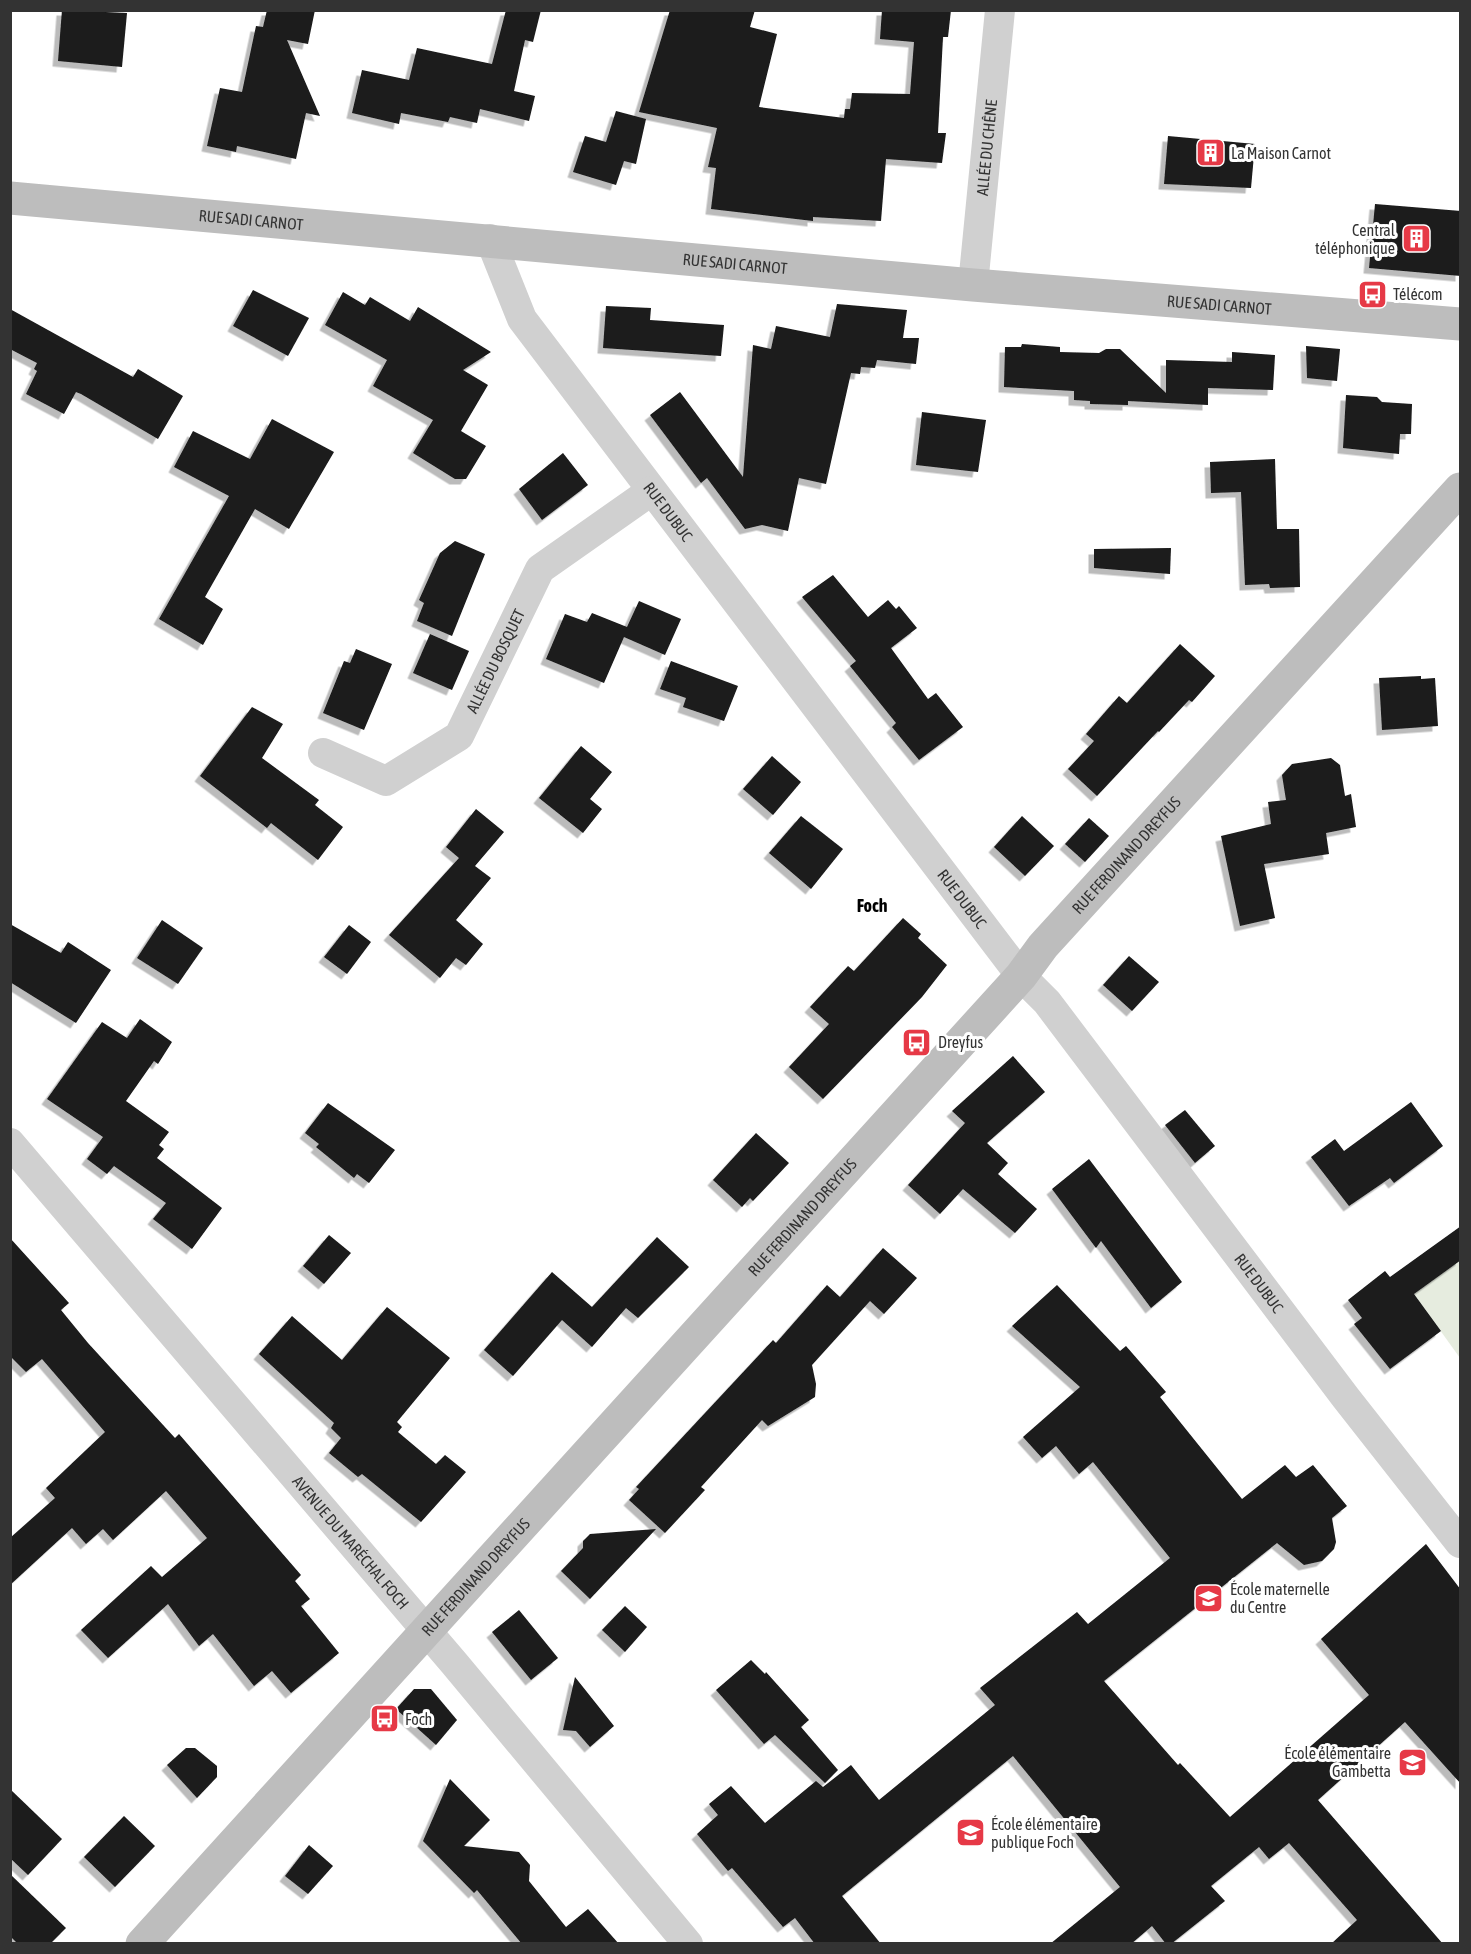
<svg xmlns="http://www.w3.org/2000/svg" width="1471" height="1954" viewBox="0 0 1471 1954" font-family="'Asap Condensed',sans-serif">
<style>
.green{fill:#e6ecdf}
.building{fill:#1a1a1a;filter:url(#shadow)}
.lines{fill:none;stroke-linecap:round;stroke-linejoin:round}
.street{stroke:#d0d0d0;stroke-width:30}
.secondary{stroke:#bdbdbd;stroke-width:33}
.labels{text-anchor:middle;stroke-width:6;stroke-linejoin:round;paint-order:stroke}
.street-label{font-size:16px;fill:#333;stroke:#fff}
.poi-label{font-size:16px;fill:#333;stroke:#fff;text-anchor:start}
.neighbourhood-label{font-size:18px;font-weight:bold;fill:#000;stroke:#fff}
</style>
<defs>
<filter id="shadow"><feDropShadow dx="-5.5" dy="5.5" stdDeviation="0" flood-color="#0004"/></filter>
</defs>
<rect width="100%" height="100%" fill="#fff"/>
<path class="green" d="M 1460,1260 L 1460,1358 L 1414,1294 Z"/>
<g class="building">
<path d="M 62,10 L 127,13 L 122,67 L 58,61 Z"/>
<path d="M 267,10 L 315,10 L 308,44 L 287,40 L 320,116 L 306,113 L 296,159 L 237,146 L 236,152 L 207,146 L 220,88 L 242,92 L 256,26 L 263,27 Z"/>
<path d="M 506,10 L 541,10 L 533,42 L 525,40 L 514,91 L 535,96 L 529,121 L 480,109 L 477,123 L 450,117 L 448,122 L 401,113 L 399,124 L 352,113 L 362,70 L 409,80 L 417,48 L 492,64 Z"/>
<path d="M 670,10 L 755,10 L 750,27 L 777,34 L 759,107 L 844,118 L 845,109 L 850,109 L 852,93 L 910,94 L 914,42 L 880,39 L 882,10 L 951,10 L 948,37 L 943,37 L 938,133 L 946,133 L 942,163 L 886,159 L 881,221 L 813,217 L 813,221 L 711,209 L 716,168 L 708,167 L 717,128 L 639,112 Z"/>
<path d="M 616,111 L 646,119 L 636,164 L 624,161 L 616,185 L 573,172 L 585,136 L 606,142 Z"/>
<path d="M 1168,136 L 1255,144 L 1251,188 L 1164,184 Z"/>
<path d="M 1375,204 L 1461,211 L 1461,276 L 1369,268 Z"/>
<path d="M 253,290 L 309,318 L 288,356 L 233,326 Z"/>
<path d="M 343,292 L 365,305 L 370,297 L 410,321 L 418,307 L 491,352 L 463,370 L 488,385 L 461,431 L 486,446 L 466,479 L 455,479 L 413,453 L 433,420 L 373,386 L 387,360 L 325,325 Z"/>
<path d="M 837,304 L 907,310 L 903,338 L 919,338 L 916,364 L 877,360 L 875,368 L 861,367 L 860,374 L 851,373 L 826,484 L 799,478 L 788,531 L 762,525 L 745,529 L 707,478 L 701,483 L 650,415 L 680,392 L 743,477 L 753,345 L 771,349 L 776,326 L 830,337 Z"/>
<path d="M 606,306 L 651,308 L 650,320 L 724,325 L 721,356 L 603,348 Z"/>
<path d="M 10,309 L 133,377 L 138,369 L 183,396 L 158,439 L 81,394 L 76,392 L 64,414 L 26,394 L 37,371 L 34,369 L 37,363 L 10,349 Z"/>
<path d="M 1022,344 L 1060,347 L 1060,352 L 1099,353 L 1106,349 L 1120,349 L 1166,393 L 1166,360 L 1232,362 L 1232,352 L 1275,355 L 1273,390 L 1208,388 L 1208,405 L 1128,401 L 1128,405 L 1090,404 L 1090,401 L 1074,400 L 1074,391 L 1004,387 L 1005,347 L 1021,347 Z"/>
<path d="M 1306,346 L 1340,349 L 1337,381 L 1307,378 Z"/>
<path d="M 1346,395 L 1377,397 L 1382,402 L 1412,404 L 1411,434 L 1400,434 L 1399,454 L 1343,448 Z"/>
<path d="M 922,412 L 986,420 L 978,472 L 916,465 Z"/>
<path d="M 272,419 L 334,452 L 289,529 L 255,509 L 205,597 L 223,609 L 203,645 L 159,619 L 229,496 L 174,467 L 193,431 L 250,459 Z"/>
<path d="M 563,453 L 588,485 L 542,520 L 519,489 Z"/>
<path d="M 1275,459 L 1277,529 L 1299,529 L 1300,587 L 1270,588 L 1269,584 L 1245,585 L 1241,492 L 1211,493 L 1210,462 Z"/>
<path d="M 455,541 L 485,554 L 452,636 L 417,621 L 424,603 L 419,600 L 440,553 Z"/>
<path d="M 1171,548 L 1170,574 L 1094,568 L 1094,549 Z"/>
<path d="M 833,575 L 868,617 L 888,600 L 896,609 L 899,606 L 917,628 L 891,648 L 928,699 L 936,693 L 963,727 L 919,760 L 892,727 L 896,723 L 850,666 L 856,661 L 802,597 Z"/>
<path d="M 639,601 L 681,619 L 665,655 L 624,637 L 604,683 L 546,659 L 565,614 L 587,622 L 592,613 L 627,627 Z"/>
<path d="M 430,634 L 469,651 L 452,690 L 413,673 Z"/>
<path d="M 1180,644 L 1215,676 L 1192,702 L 1189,700 L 1159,732 L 1158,731 L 1097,796 L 1068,769 L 1094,741 L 1086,734 L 1119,696 L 1127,703 Z"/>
<path d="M 356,649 L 392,664 L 364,730 L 323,713 L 344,661 L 350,663 Z"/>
<path d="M 671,661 L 738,686 L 724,721 L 683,707 L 686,698 L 660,689 Z"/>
<path d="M 1421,676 L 1421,679 L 1435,678 L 1438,726 L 1382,730 L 1379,678 Z"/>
<path d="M 252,707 L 283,724 L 262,758 L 319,800 L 315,805 L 343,827 L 318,860 L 271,823 L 267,828 L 200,776 Z"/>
<path d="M 581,746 L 612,772 L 590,799 L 602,809 L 583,833 L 539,798 Z"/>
<path d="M 772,756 L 801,782 L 773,815 L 743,789 Z"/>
<path d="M 1331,758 L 1340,765 L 1345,796 L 1351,794 L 1356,827 L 1326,833 L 1329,854 L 1264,864 L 1275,918 L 1240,926 L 1221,836 L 1271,824 L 1268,802 L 1286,800 L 1282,775 L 1292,764 Z"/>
<path d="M 476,809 L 504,832 L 475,866 L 491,878 L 456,920 L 483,944 L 466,965 L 456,958 L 440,978 L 389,935 L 459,858 L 446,847 Z"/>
<path d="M 801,816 L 843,849 L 811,889 L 769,853 Z"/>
<path d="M 1022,816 L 1054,846 L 1025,876 L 994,847 Z"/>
<path d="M 1089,818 L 1109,836 L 1085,862 L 1065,844 Z"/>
<path d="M 903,918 L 921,934 L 918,938 L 947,965 L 922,997 L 823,1099 L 789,1067 L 829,1024 L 810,1007 L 848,966 L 854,971 Z"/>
<path d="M 162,920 L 203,948 L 178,984 L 137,958 Z"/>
<path d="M 10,924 L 61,953 L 68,942 L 111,970 L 76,1023 L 10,982 Z"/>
<path d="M 349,925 L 371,942 L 347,974 L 324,957 Z"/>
<path d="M 1129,956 L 1159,982 L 1132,1011 L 1103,985 Z"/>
<path d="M 140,1019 L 172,1042 L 158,1064 L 154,1061 L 126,1101 L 169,1132 L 159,1145 L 164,1149 L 157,1158 L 222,1208 L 192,1249 L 153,1219 L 166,1203 L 114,1166 L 107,1174 L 87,1159 L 103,1137 L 47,1099 L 102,1022 L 127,1038 Z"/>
<path d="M 1013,1056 L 1045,1092 L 987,1143 L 1008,1163 L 998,1174 L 1037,1209 L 1015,1233 L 963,1189 L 940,1214 L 908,1185 L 965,1123 L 952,1111 Z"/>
<path d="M 1411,1102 L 1443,1146 L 1394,1183 L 1390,1178 L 1349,1206 L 1311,1157 L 1335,1139 L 1344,1151 Z"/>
<path d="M 328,1103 L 395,1150 L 369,1183 L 357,1174 L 354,1178 L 316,1147 L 319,1144 L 305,1133 Z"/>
<path d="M 1185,1110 L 1215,1146 L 1195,1163 L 1165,1125 Z"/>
<path d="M 756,1133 L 789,1163 L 753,1201 L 750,1198 L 742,1207 L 713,1180 Z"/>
<path d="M 1089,1159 L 1182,1282 L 1151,1308 L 1101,1241 L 1096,1248 L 1052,1189 Z"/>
<path d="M 1461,1226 L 1461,1260 L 1414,1294 L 1441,1331 L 1390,1369 L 1354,1324 L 1362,1318 L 1348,1300 L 1385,1271 L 1390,1277 Z"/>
<path d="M 329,1235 L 351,1253 L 324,1284 L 303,1266 Z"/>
<path d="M 657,1237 L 689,1267 L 638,1318 L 626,1308 L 592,1347 L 562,1320 L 513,1376 L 484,1350 L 552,1272 L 592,1307 Z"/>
<path d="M 10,1238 L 69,1303 L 61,1310 L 88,1343 L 175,1438 L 179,1434 L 301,1575 L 295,1581 L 310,1599 L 301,1606 L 339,1653 L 291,1693 L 272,1671 L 254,1686 L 213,1634 L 199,1646 L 168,1604 L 108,1658 L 81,1630 L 151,1566 L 162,1577 L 207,1538 L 166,1491 L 113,1540 L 103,1529 L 86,1544 L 72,1528 L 10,1585 L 10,1538 L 55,1498 L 46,1488 L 105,1432 L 42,1359 L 26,1372 L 10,1356 Z"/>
<path d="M 883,1248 L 917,1278 L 884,1314 L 870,1301 L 812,1365 L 816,1384 L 815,1397 L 768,1426 L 762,1420 L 701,1487 L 705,1490 L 665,1533 L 629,1500 L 639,1489 L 636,1487 L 773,1340 L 776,1343 L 827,1285 L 840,1297 Z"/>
<path d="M 1057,1285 L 1120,1351 L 1126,1346 L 1166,1392 L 1160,1397 L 1242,1499 L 1285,1465 L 1296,1477 L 1313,1465 L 1347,1506 L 1332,1518 L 1336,1542 L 1334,1549 L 1322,1561 L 1304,1565 L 1277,1543 L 1104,1681 L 1178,1765 L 1180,1763 L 1230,1817 L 1369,1695 L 1321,1639 L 1426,1544 L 1461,1590 L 1461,1784 L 1405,1722 L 1318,1800 L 1443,1944 L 1331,1944 L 1357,1920 L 1289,1843 L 1269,1859 L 1259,1847 L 1211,1886 L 1225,1901 L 1171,1944 L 1166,1944 L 1152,1926 L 1131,1944 L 1050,1944 L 1120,1887 L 1013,1756 L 842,1896 L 881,1944 L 815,1944 L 795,1918 L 783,1927 L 732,1868 L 728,1871 L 697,1834 L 718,1815 L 709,1804 L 731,1786 L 765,1823 L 816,1781 L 823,1787 L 851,1765 L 879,1800 L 995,1705 L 980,1688 L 1077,1612 L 1088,1624 L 1170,1558 L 1093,1462 L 1079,1474 L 1056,1446 L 1042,1458 L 1023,1437 L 1080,1387 L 1012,1326 Z"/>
<path d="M 387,1307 L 450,1358 L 397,1422 L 402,1427 L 398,1432 L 436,1464 L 445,1455 L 466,1472 L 421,1522 L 362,1474 L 358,1477 L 329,1453 L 341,1438 L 331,1428 L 334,1423 L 259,1354 L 292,1316 L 342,1360 Z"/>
<path d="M 656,1529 L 590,1599 L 561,1571 L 583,1548 L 583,1541 L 590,1534 Z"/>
<path d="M 625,1606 L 647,1627 L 625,1652 L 602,1630 Z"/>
<path d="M 519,1610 L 558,1658 L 531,1680 L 492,1632 Z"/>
<path d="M 751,1660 L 765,1674 L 766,1672 L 809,1720 L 801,1727 L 838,1770 L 825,1783 L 775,1735 L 764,1744 L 716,1690 Z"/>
<path d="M 575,1677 L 614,1726 L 590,1747 L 576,1731 L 563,1730 Z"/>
<path d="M 414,1689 L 431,1689 L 457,1720 L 436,1745 L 396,1709 Z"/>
<path d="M 186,1748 L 195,1748 L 217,1766 L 217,1777 L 197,1798 L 167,1765 Z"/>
<path d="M 450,1779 L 490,1820 L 464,1846 L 519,1852 L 530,1865 L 529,1881 L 566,1927 L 588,1909 L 619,1944 L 522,1944 L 477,1890 L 474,1893 L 423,1841 Z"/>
<path d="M 10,1789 L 62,1839 L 28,1875 L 10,1858 Z"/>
<path d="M 124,1816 L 155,1846 L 115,1887 L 84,1857 Z"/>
<path d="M 309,1845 L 333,1866 L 308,1894 L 285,1876 Z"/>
<path d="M 10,1874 L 66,1928 L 50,1944 L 18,1944 L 10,1936 Z"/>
</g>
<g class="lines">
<g class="street">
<path id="s1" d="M 490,239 L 522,319 L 1021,976 L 1047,1002 L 1346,1398 L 1460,1543"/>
<path id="s2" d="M 973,285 L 1000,10"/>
<path id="s3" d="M 323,753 L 386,781 L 459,736 L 540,569 L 651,491"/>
<path id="s4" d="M 10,1143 L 454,1663 L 688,1944"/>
</g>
<g class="secondary">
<path id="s5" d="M 10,198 L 973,285 L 1460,324"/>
<path id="s6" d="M 142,1944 L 1021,976 L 1043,946 L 1460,489"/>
</g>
</g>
<defs>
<symbol id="building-square" viewBox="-11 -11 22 22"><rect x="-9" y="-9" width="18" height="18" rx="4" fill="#e63946" stroke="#fff"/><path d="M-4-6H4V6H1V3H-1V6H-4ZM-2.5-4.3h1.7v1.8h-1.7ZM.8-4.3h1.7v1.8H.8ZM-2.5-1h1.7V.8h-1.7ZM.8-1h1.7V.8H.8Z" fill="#fff"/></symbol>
<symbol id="bus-square" viewBox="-11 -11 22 22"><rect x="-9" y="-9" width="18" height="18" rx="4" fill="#e63946" stroke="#fff"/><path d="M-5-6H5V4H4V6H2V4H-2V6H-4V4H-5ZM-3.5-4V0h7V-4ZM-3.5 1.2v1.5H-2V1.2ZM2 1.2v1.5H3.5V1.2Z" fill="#fff"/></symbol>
<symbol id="school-square" viewBox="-11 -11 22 22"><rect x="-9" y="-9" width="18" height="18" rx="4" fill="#e63946" stroke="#fff"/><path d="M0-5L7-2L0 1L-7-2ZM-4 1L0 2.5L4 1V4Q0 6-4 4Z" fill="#fff"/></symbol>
</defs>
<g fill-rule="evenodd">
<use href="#building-square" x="1194" y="136" width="33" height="33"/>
<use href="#building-square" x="1400" y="222" width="33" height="33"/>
<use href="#bus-square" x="1356" y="278" width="33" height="33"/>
<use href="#bus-square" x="900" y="1026" width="33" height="33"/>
<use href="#school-square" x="1192" y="1582" width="33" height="33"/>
<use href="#bus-square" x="368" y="1702" width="33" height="33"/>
<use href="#school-square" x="1396" y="1746" width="33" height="33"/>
<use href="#school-square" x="954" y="1816" width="33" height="33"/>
</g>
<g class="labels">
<g class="street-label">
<text dy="6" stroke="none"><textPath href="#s2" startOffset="138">ALLÉE DU CHÊNE</textPath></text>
<text dy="6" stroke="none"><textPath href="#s5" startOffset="242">RUE SADI CARNOT</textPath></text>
<text dy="6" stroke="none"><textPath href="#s5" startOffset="728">RUE SADI CARNOT</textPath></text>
<text dy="6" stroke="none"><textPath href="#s5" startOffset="1214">RUE SADI CARNOT</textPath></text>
<text dy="6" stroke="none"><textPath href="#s1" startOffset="328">RUE DUBUC</textPath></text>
<text dy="6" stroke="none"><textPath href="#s3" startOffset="238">ALLÉE DU BOSQUET</textPath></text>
<text dy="6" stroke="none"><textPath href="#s6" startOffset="1468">RUE FERDINAND DREYFUS</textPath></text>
<text dy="6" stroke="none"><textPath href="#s1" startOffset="814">RUE DUBUC</textPath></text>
<text dy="6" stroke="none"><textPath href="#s6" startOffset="982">RUE FERDINAND DREYFUS</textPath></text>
<text dy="6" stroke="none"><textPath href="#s1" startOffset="1300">RUE DUBUC</textPath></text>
<text dy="6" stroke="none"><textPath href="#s4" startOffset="525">AVENUE DU MARÉCHAL FOCH</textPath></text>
<text dy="6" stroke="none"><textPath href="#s6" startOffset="496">RUE FERDINAND DREYFUS</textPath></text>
</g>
<g class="poi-label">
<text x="1231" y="159">La Maison Carnot</text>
<text x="1395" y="236" text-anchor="end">Central<tspan x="1395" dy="18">téléphonique</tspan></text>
<text x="1393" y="300">Télécom</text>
<text x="938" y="1048">Dreyfus</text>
<text x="1230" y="1595">École maternelle<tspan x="1230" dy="18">du Centre</tspan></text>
<text x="405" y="1725">Foch</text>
<text x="1391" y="1759" text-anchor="end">École élémentaire<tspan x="1391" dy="18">Gambetta</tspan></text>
<text x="991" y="1830">École élémentaire<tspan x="991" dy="18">publique Foch</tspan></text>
</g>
<g class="neighbourhood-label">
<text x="872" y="912">Foch</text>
</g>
</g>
<rect width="1471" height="1954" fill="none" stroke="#333333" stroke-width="24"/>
</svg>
